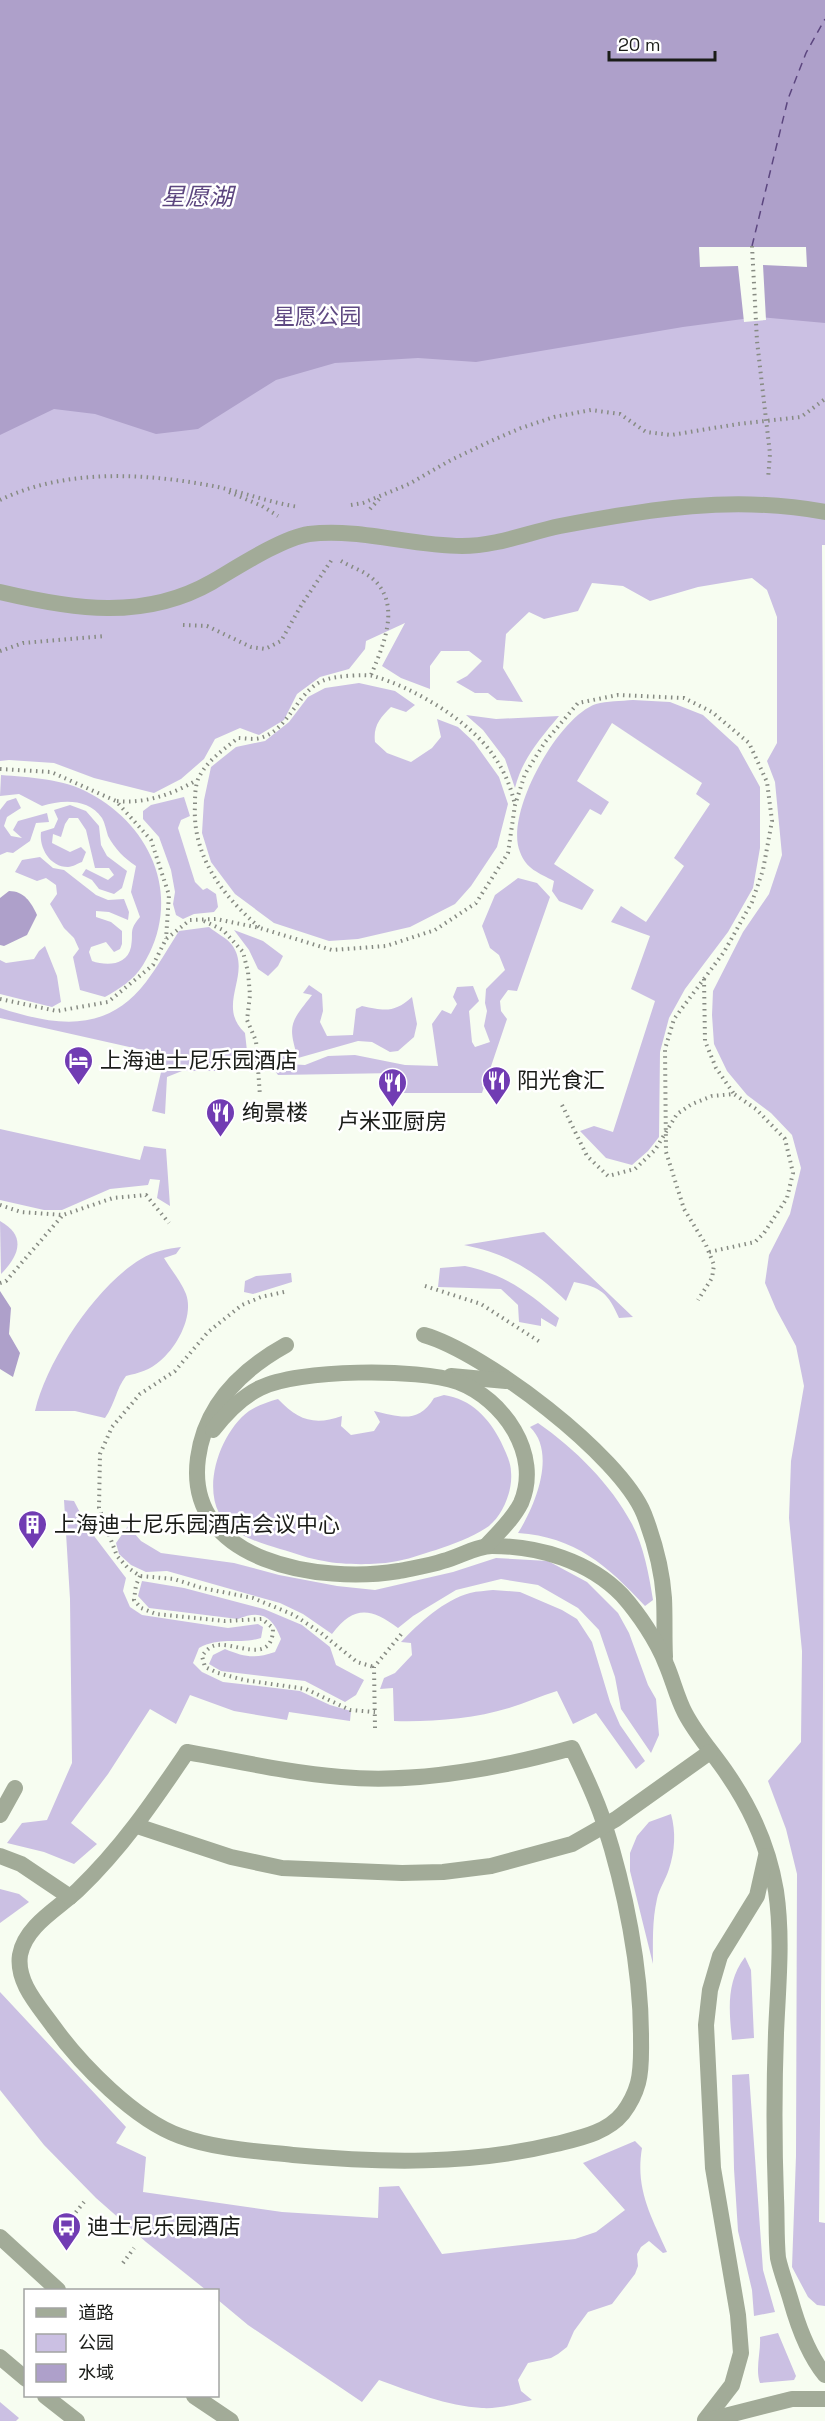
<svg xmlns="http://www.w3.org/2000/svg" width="825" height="2421" viewBox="0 0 825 2421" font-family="'Space Grotesk','Noto Sans SC',sans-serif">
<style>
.green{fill:#cbc0e3}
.water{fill:#aea0ca}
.pier{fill:#f7fdf1}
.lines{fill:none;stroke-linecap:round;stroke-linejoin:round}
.ferry{stroke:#5c467f;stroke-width:1.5;stroke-dasharray:8 6;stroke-linecap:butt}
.path{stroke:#878b83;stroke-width:4;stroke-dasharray:1.5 4.5;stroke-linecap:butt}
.service{stroke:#a2ab98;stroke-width:16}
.tertiary{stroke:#a2ab98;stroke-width:16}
.labels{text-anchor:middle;stroke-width:5;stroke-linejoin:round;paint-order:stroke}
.park-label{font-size:22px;fill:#5f4982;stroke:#fff}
.poi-label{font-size:22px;fill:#1a1c18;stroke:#fff;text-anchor:start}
.water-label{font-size:24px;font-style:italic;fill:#5c467f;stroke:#fff}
</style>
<rect width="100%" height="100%" fill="#f7fdf1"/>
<g class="green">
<path d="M 0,0 L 825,0 L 825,545 L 822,545 C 825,1104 825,1663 819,2222 L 825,2223 L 825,2306 L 817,2305 L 808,2297 L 792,2267 L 796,2156 L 797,1874 L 786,1829 L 768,1781 L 801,1742 L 802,1651 L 789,1518 L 791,1461 L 804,1386 L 796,1346 L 776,1309 L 765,1283 L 769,1255 L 790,1214 L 801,1168 L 792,1135 L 771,1113 L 747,1095 L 727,1071 L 714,1044 L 712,1015 L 713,991 L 743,932 L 769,894 L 782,855 L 775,782 L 767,761 L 777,743 L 777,617 L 767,590 L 752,578 L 698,587 L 650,601 L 623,586 L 592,583 L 578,611 L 544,619 L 529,612 L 506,634 L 503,668 L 523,702 L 497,700 L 488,693 L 475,693 L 456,682 L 467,676 L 482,661 L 469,651 L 441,651 L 430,666 L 430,689 L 401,678 L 382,666 L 405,623 L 366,641 L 365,649 L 349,669 L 320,677 L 297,694 L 284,720 L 259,735 L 240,728 L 215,739 L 204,759 L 181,779 L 154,793 L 94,778 L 54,763 L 9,760 L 0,761 Z"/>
<path d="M 359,683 L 395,691 L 415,705 L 406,712 L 391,707 C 380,718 373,726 375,742 L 387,753 L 411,762 L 432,748 L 441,737 L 437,719 L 458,727 L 474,742 L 499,777 L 508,804 L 497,847 L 471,886 L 455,904 L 410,927 L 358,939 L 329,941 L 274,923 L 235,894 L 211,862 L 202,833 L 204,800 L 211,767 L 236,747 L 265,741 L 289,722 L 308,697 L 325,688 Z"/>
<path d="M 633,700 L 670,702 L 703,715 L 738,747 L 760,787 L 760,848 L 753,888 L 728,932 L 685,989 L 669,1018 L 660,1052 L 659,1137 L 648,1151 L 632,1165 L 606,1158 L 580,1131 L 594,1126 L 613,1132 L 655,1001 L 631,989 L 650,936 L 611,922 L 621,906 L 646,922 L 684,866 L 674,858 L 710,804 L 696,794 L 702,783 L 612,723 L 577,781 L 609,802 L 601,815 L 590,809 L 554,864 L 594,890 L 582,910 L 559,901 L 552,891 L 554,881 C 539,873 526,869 520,852 C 504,814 558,717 596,704 C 607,701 621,701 633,700 Z"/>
<path d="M 466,715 L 496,719 L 559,716 C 540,739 522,759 515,788 L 505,759 L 483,730 Z"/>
<path d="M 1,775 C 28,777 65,779 89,793 C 154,827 183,901 143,965 C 134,980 119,989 105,997 L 80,990 L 73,957 L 79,949 L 74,938 L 64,928 L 50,904 L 57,894 L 56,885 L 46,878 L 37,881 L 15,872 L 22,860 L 40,857 L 53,868 L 64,870 L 96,895 L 108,900 L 124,899 L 129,912 L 128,920 L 109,912 L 96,911 L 96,917 L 111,922 L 122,931 L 122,944 L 120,949 L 114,952 L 106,942 L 91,947 L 89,952 L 92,961 C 106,966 127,966 131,947 C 134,932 128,931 140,917 L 131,892 L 136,866 C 124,858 115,849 108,836 C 106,830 105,823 102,818 C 88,798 62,800 42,806 L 19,794 L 0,796 Z"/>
<path d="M 184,797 L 190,816 L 181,820 L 178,828 L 195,882 L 203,890 L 207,888 L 216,894 L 218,907 L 214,912 L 194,914 L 183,919 L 176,915 L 173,904 L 175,892 L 171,870 L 159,837 L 143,819 L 143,811 L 151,805 Z"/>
<path d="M 16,798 L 21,808 L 7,817 L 4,826 L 11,836 L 22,838 L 13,830 L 18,821 L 47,813 L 49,822 L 36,823 L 30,841 L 13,853 L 7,852 L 0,855 L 0,810 L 7,801 Z"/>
<path d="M 70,805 L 86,811 L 99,826 L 101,845 L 107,856 L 127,871 L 122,888 L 114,894 L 99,889 L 92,880 L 82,875 L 86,869 L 108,880 L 114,875 L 109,868 L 95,868 L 86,830 L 78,818 L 69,818 L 65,824 L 61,837 L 53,834 L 52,843 L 70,852 L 81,847 L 86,852 L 82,862 C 78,863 73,867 68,867 C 50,867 39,848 41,832 L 54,828 L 58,819 L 54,810 Z"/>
<path d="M 518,878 L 537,883 L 550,897 L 517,991 L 508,990 L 500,1001 L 501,1011 L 507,1019 L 482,1093 L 397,1093 L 396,1073 L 278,1075 L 270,1064 L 283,1053 L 287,1064 L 305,1065 L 328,1056 L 355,1055 L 405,1065 L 438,1066 L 432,1024 L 442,1010 L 451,1014 L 457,1004 L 453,997 L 457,987 L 473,986 L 479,1001 L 469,1011 L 472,1042 L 475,1047 L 490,1042 L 484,1026 L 487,1011 L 485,1003 L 486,989 L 505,970 L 499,955 L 490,948 L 482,926 L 495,895 Z"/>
<path d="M 209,927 C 216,933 227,938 232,945 C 253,974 215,1005 245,1033 L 247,1051 L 239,1058 L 221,1058 L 220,1071 L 182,1071 L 167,1077 L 165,1114 L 152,1111 L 165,1055 L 0,1018 L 0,1008 C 56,1026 106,1034 146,982 C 158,966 168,948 179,931 Z"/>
<path d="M 234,930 L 263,941 L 283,956 L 278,966 L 268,976 L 258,969 L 249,950 Z"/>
<path d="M 45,946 L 57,976 L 61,1002 L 52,1007 L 0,994 L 0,960 L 6,963 L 34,959 L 39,951 Z"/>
<path d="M 309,985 L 322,994 L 323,1011 L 320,1022 L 327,1036 L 353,1035 L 356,1009 L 362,1006 C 385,1011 394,1013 412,997 L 417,1024 L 414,1037 L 398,1051 L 390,1052 L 372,1042 L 358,1041 L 298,1058 C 287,1024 291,1022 312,995 L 303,993 Z"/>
<path d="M 0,1129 L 140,1160 L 144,1146 L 166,1149 L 170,1206 L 157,1198 L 160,1180 L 150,1179 L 148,1185 L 110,1189 L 62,1210 L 44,1210 L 0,1200 Z"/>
<path d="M 0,1221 C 27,1236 19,1256 1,1274 Z"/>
<path d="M 544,1232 L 633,1317 L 619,1318 C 608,1293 601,1287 574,1282 L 566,1301 C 534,1270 508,1254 464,1245 Z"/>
<path d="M 181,1247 L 176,1254 L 164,1258 C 171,1270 181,1281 186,1294 C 194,1316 177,1347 160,1361 C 150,1370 139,1373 126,1376 C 116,1389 115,1404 105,1418 L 75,1411 L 35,1411 C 47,1360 96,1286 141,1259 C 154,1251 167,1249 181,1247 Z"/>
<path d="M 465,1266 C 507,1275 527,1292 559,1318 L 556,1327 L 541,1318 L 541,1326 L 519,1322 L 518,1305 L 501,1289 L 438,1287 L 440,1268 Z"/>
<path d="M 291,1273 L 292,1282 L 253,1294 L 244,1292 L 245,1281 L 256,1276 Z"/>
<path d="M 444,1395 C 471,1399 489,1418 501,1442 C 505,1451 511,1462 511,1472 C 513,1491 502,1518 486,1528 C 471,1538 453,1544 436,1550 C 422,1554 407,1560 392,1562 C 375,1565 342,1565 324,1561 C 309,1559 295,1553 280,1549 C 259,1543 230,1534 219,1513 C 203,1482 222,1431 249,1411 C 258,1405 268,1402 278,1399 C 298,1420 314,1426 342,1416 L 341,1426 L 351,1435 L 374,1431 L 380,1422 L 374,1411 C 400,1417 418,1424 434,1398 Z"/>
<path d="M 538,1423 C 575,1449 610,1483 632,1524 C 644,1547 649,1575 653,1600 L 645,1606 C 607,1565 575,1537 518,1533 C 535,1506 557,1453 530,1427 Z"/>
<path d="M 64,1500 L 74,1501 L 88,1528 L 126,1578 L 123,1591 L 130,1607 L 142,1615 L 228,1628 L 258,1624 L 263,1627 L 261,1638 C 238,1645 221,1636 199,1648 L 193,1663 L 202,1672 L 223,1682 L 300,1691 L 330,1705 L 351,1711 L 350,1721 L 289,1712 L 287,1720 L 234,1711 L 190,1695 L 176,1724 L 150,1709 L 108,1774 L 71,1823 L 97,1844 L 74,1864 L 44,1852 L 7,1843 L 22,1823 L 47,1820 L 72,1763 L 70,1599 Z"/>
<path d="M 128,1526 L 141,1541 L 161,1553 L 234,1563 L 279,1575 L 337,1586 L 375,1590 L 453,1572 L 496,1558 L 548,1561 L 587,1582 L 618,1613 L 629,1633 L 648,1685 L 656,1699 L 659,1735 L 651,1753 L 621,1709 L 615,1677 L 599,1630 L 578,1608 L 538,1585 L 501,1579 L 456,1590 L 413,1616 L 398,1628 C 371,1608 354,1605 332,1634 L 303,1614 L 280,1603 L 167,1571 L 146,1572 L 131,1565 L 119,1554 L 116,1543 Z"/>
<path d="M 142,1581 L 184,1588 L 264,1609 L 302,1625 L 330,1647 L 336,1665 L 364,1680 L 356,1695 L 345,1702 L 305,1681 L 221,1671 L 209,1664 L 213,1655 L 225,1649 C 244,1657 255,1659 275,1652 L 281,1639 C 273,1617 261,1609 238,1619 L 149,1608 L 138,1596 Z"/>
<path d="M 493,1590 L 520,1592 L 562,1610 L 577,1619 L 592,1642 L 610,1702 L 620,1725 L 645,1761 L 636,1769 L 596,1713 L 573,1724 L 557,1691 C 541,1696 525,1703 509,1708 C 473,1719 431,1722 394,1721 L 393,1688 L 380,1689 L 384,1678 L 395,1673 L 412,1655 L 411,1643 L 401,1642 C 419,1623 444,1600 470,1593 C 477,1591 486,1591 493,1590 Z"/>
<path d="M 671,1814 C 676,1832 675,1851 669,1869 C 666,1879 659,1889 657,1899 C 652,1921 653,1942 653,1964 L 630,1871 L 630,1853 L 637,1836 L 649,1822 Z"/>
<path d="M 0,1889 L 19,1894 L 29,1902 L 0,1923 Z"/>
<path d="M 745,1957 L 751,1970 L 754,2038 L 732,2040 C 729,2010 726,1982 745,1957 Z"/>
<path d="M 0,1992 L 126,2127 L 116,2143 L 146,2157 L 143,2192 L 282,2212 L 378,2218 L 379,2187 L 399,2186 L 442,2254 L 575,2239 L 596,2232 L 625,2210 L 583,2163 L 635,2141 L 642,2148 C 635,2189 651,2216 667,2252 L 663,2253 L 649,2241 L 641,2247 L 637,2254 L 638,2266 L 635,2274 L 612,2304 L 588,2312 L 574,2331 L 567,2347 L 558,2354 L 551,2358 L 528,2363 L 518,2380 L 521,2391 L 532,2400 C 516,2404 498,2409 482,2408 C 447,2406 412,2392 379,2380 L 362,2402 L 248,2325 L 218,2300 L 218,2290 L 206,2290 L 146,2242 L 96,2198 L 44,2145 L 0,2090 Z"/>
<path d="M 749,2074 L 763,2270 L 775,2312 L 754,2316 L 752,2290 L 738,2231 L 734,2169 L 732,2075 Z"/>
<path d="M 778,2333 L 796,2376 L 794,2380 L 760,2383 C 755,2369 761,2352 760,2337 Z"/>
<path d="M 0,2402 L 19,2418 L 16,2421 L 0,2421 Z"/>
</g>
<g class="water">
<path d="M 0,0 L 825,0 L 825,323 L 758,317 L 683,327 L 476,362 L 418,358 L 335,363 L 276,380 L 198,429 L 156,434 L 95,414 L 54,409 L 0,435 Z"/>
<path d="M 9,891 C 24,891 31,902 37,915 L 27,935 L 4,946 L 0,945 L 0,898 Z"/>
<path d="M 0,1291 L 11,1308 L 9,1334 L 20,1353 L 13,1377 L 0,1369 Z"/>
</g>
<path class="pier" d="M 699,247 L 806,247 L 807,267 L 763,265 L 766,320 L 744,322 L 738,266 L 700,267 Z"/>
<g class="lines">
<path class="ferry" d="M 752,246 L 788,99 L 806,53 L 825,19"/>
<g class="path">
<path d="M 752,246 L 757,341 L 770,454 L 768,479"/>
<path d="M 229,492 L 262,506 L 278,516"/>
<path d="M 0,500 C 66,468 148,473 218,487 C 245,493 272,503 299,507"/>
<path d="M 351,505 L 363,503 L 409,484 L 451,460 L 491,441 L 521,428 L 554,417 L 591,410 L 620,414 L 646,432 L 671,435 L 738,424 L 801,417 L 825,399"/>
<path d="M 370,509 L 381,497"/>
<path d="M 341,561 C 351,567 364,571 373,579 C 402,605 383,646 371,675"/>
<path d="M 183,625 L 207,626 L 251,647 L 265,649 L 281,641 L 302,604 L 333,558"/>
<path d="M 0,651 L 23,643 L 105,636"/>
<path d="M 0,769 L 51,772 L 116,801 L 151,840 L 169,895 L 166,939"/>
<path d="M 117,801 C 145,804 173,794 197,780"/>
<path d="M 204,921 L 223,930 L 243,952 L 248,972 L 250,995 L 247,1020 L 256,1041 L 260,1096"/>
<path d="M 259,927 C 222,895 192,856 195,805 C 195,796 195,785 199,777 C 208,760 223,750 238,738 C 244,738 254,740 260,738 C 291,730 298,686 328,679 C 337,676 365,674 373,676 C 413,687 470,721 493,755 C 504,770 511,787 515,805"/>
<path d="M 704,979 L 705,1041 L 716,1068 L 734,1094"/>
<path d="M 0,999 L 57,1011 L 108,1002 L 153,965 L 166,939 L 190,920 L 216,919 L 260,928 L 332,950 L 386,946 L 435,930 L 476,903 L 508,853 L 515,805 L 525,774 L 545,742 L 578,703 L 618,695 L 684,698 L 712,712 L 749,743 L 767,782 L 772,821 L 763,870 L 752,902 L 724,952 L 674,1019 L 665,1049 L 666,1152 L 684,1209 L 706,1245 L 714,1265 L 712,1278 L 698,1300"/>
<path d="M 562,1105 L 587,1156 L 608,1176 L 635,1169 L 655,1150 L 677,1114 L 692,1104 L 712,1096 L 734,1094 L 756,1109 L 785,1139 L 793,1173 L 787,1198 L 764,1233 L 755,1242 L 709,1252"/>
<path d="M 0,1205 L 21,1212 L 63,1215 L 113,1198 L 146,1195 L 169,1223"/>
<path d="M 0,1283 L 6,1281 L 62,1216"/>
<path d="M 425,1286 L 481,1304 L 540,1342"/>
<path d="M 284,1292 L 261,1297 L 242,1305 L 208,1332 L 175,1371 L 140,1394 L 112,1427 L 100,1454 L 99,1508 L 117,1556 L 127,1567 L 140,1576 L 174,1579 L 202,1588 L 253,1598 L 294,1615 L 321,1633 L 357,1662 L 374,1667"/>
<path d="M 140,1576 L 136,1585 L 134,1600 L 141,1608 L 156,1614 L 225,1621 L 262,1619 L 273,1628 C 273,1668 231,1639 213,1646 C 208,1648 205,1652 202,1656 L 205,1667 L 218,1673 L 244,1680 L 306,1689 L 350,1710 L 375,1712"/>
<path d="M 375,1728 L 374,1667 L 403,1632"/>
<path d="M 72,2217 L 84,2202"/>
<path d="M 123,2263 L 134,2248"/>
</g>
<g class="service">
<path d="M 0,592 C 72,609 144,621 212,582 C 236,568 282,538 309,534 C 361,528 411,546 462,546 C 496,546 527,533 560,526 C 649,509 734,495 825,512"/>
<path d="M 424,1335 C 484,1352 620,1455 644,1514 C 654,1540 662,1569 664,1598 C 665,1618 664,1637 665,1657"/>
<path d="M 286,1345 C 241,1370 205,1405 198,1458 C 184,1563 321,1584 399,1571 C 413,1568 429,1566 443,1561 C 459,1557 476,1546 492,1546 C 539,1546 589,1561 622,1595 C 639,1614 657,1641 666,1664 C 673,1680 677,1698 685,1713 C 697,1736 714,1754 728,1775 C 752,1810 769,1849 776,1891 C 783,1938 778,1986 776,2033 C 774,2088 774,2143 776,2198 C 777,2217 776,2238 778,2258 C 781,2272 787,2287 791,2301 C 798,2326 808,2354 825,2375"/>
<path d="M 451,1376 L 506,1381"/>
<path d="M 213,1430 C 226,1413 240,1398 260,1388 C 297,1369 419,1368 458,1382 C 503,1399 542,1454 521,1503 C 513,1519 499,1532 487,1545"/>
<path d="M 572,1748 C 584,1773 596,1797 604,1823 C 625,1888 641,1968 641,2036 C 641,2052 642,2068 638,2083 C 635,2094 629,2105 623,2113 C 607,2133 580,2138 556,2144 C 470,2165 381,2163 293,2155 C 256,2151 215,2149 180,2136 C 135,2120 81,2065 53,2026 C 38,2005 16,1982 20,1955 C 25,1926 59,1908 78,1890 C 122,1848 153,1802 187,1752 C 238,1761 289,1773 341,1777 C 416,1784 500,1768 572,1748 Z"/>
<path d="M 0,1815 L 15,1788"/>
<path d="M 137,1826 L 231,1857 L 282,1868 L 402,1873 L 443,1872 L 491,1866 L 572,1844 L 616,1819 L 710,1752"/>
<path d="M 0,1856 L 21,1864 L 70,1897"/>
<path d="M 705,2420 L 732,2385 L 741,2353 L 738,2315 L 713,2168 L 706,2025 L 710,1990 L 720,1956 L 757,1896 L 766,1856"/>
</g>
<g class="tertiary">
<path d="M 0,2237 L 58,2290"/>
<path d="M 0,2357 L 26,2379"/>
<path d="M 45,2396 L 77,2421"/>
<path d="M 194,2396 L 231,2421"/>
<path d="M 705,2421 L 792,2399 L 825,2399"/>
</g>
</g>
<defs>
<symbol id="hotel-pin" viewBox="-11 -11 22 30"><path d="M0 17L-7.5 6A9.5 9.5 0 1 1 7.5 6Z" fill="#713cb3" stroke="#fff"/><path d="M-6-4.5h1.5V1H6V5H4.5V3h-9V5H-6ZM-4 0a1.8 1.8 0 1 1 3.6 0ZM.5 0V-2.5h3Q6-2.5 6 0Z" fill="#fff"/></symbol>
<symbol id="restaurant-pin" viewBox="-11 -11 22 30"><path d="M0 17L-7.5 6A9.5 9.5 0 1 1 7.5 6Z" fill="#713cb3" stroke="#fff"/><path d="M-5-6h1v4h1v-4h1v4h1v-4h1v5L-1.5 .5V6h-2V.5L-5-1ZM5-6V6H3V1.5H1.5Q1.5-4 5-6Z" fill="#fff"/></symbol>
<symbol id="building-pin" viewBox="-11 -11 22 30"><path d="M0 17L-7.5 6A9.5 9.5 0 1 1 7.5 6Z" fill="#713cb3" stroke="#fff"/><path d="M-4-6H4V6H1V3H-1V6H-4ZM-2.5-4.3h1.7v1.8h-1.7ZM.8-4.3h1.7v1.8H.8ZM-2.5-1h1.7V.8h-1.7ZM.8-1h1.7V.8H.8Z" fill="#fff"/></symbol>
<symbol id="bus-pin" viewBox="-11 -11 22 30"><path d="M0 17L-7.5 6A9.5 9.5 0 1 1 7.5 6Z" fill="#713cb3" stroke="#fff"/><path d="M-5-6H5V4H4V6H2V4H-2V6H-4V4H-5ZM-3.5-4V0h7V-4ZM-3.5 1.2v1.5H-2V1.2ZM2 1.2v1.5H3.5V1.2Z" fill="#fff"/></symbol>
</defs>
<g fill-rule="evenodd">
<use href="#hotel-pin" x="62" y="1044" width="33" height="45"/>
<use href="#restaurant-pin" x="480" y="1064" width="33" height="45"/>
<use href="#restaurant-pin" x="376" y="1066" width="33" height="45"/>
<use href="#restaurant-pin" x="204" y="1096" width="33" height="45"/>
<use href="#building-pin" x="16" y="1508" width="33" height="45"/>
<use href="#bus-pin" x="50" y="2210" width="33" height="45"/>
</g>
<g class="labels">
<g class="park-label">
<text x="317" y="324">星愿公园</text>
</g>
<g class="poi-label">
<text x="100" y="1068">上海迪士尼乐园酒店</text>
<text x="517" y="1088">阳光食汇</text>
<text x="242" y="1120">绚景楼</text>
<text x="392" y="1129" text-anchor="middle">卢米亚厨房</text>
<text x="54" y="1532">上海迪士尼乐园酒店会议中心</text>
<text x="87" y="2234">迪士尼乐园酒店</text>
</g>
<g class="water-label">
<text x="197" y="205">星愿湖</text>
</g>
</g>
<rect x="24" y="2289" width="195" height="108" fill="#ffffff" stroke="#a3a4a3" stroke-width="1.5"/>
<rect x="36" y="2308" width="30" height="9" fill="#a2ab98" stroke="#a3a4a3" stroke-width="1.5"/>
<text x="78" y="2319" font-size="18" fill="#1a1c18">道路</text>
<rect x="36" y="2334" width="30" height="18" fill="#cbc0e3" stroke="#a3a4a3" stroke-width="1.5"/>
<text x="78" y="2349" font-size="18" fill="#1a1c18">公园</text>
<rect x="36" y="2364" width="30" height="18" fill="#aea0ca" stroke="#a3a4a3" stroke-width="1.5"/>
<text x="78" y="2379" font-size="18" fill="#1a1c18">水域</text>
<path d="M609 51v9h106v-9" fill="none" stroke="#1a1c18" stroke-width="3"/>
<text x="618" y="51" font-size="18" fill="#1a1c18" stroke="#ffffff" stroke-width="4.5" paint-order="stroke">20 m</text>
</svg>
